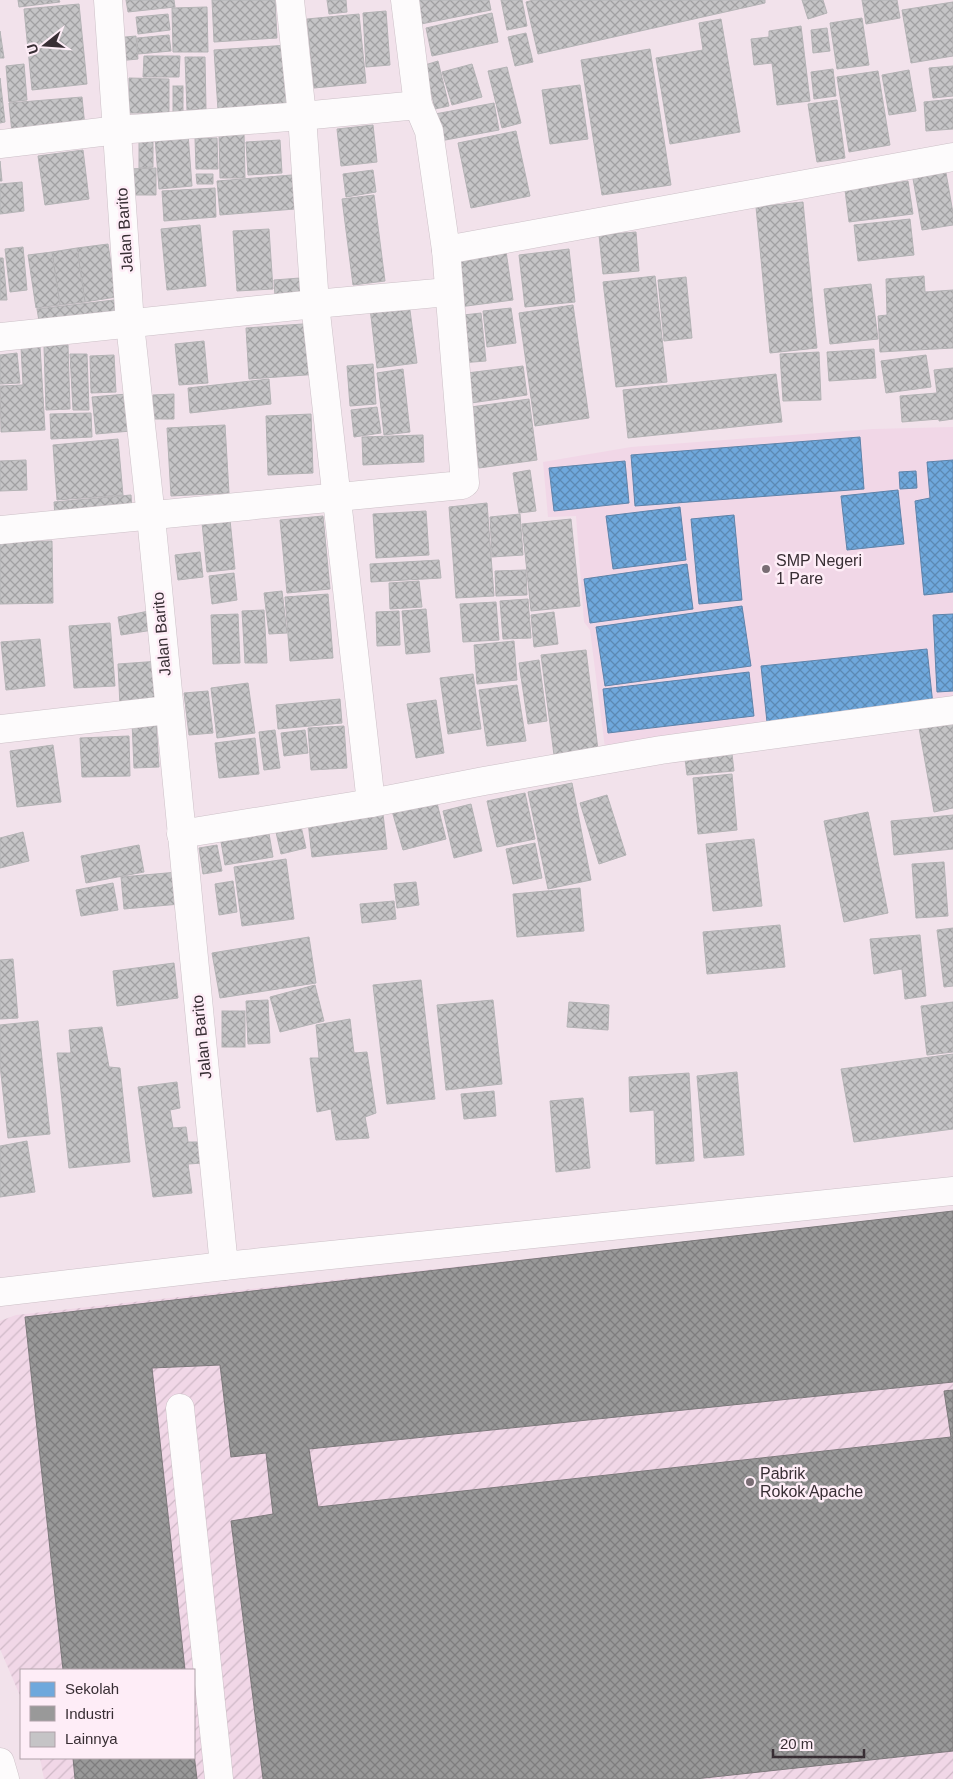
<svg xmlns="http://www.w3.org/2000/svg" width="953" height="1779" viewBox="0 0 953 1779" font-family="Arial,sans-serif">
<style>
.built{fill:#f1d7e7}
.industrial{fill:url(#industrial-furrows)}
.schools{fill:url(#schools-cross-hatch);stroke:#5e83aa}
.industry{fill:url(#industry-cross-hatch);stroke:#7c797b}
.building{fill:url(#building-cross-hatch);stroke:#b4b3b5}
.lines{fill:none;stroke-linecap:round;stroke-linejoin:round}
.minor-casing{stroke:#ccc0c7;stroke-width:29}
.minor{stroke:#fdfbfc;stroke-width:28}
.poi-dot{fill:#796d74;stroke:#feedf7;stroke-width:2}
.labels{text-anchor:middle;stroke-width:5;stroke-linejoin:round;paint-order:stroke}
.street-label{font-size:16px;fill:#382e34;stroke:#feedf7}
.poi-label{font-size:16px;fill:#382e34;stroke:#feedf7;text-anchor:start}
</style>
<defs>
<pattern id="industrial-furrows" width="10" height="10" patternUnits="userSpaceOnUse" patternTransform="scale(1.25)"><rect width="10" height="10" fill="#f1d7e7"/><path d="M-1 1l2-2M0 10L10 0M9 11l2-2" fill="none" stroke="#cfb9c7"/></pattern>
<pattern id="schools-cross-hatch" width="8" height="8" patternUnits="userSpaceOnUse" patternTransform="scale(1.25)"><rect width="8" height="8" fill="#6fa8dc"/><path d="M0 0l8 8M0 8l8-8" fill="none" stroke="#5c89b3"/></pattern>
<pattern id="industry-cross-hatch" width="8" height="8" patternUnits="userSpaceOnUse" patternTransform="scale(1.25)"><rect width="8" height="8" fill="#999"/><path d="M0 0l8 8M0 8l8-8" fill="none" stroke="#7e7d7e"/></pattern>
<pattern id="building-cross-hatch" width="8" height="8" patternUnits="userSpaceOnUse" patternTransform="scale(1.25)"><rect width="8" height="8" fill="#c5c4c6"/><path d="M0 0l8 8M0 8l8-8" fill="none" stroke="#a1a0a2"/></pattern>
</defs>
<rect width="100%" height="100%" fill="#f2e2eb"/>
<path class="built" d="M 953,427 L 953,705 L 605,748 L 590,630 L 584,622 L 576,516 L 548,517 L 543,462 L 631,447 L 873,429 Z"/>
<path class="industrial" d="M 953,1212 L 953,1779 L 44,1779 L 40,1758 L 194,1758 L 194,1670 L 21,1670 L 21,1698 L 0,1649 L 0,1321 L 16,1315 Z"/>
<g class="schools">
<path d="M 860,437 L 864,489 L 635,506 L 631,455 Z"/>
<path d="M 953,460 L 953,592 L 924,595 L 915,501 L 930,498 L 927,462 Z"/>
<path d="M 625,461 L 629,503 L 554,511 L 549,468 Z"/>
<path d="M 916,471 L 917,488 L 900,489 L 899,472 Z"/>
<path d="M 898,490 L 904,544 L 847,550 L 841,496 Z"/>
<path d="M 680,507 L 686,560 L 613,569 L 606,516 Z"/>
<path d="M 734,515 L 742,600 L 699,604 L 691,519 Z"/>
<path d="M 687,564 L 693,609 L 590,623 L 584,579 Z"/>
<path d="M 742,606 L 751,666 L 605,686 L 596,627 Z"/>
<path d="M 953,614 L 953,691 L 937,692 L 933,615 Z"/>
<path d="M 927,649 L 933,705 L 767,722 L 761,666 Z"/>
<path d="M 749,672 L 754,716 L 608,733 L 603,689 Z"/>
</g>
<g class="industry">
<path d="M 953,1211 L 953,1382 L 309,1449 L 318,1507 L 951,1437 L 944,1391 L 953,1390 L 953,1751 L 695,1779 L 263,1779 L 231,1521 L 273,1514 L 266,1453 L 231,1457 L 220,1365 L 152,1368 L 185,1670 L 63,1670 L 25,1317 Z"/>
<path d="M 194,1754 L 197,1779 L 75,1779 L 73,1758 L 194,1758 Z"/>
</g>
<g class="building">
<path d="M 18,0 L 59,0 L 60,2 L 19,7 Z"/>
<path d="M 126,0 L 174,0 L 175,7 L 128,12 Z"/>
<path d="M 212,0 L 275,0 L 277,38 L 214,42 Z"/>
<path d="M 327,0 L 346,0 L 347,12 L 329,14 Z"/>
<path d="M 410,0 L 489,0 L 491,10 L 416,25 Z"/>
<path d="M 501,0 L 522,0 L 527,26 L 507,30 Z"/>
<path d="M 533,0 L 765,0 L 765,3 L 538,54 L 526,2 Z"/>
<path d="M 802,0 L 823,0 L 827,13 L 808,19 Z"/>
<path d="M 862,0 L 897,0 L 900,18 L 866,24 Z"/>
<path d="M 953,2 L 953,56 L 911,63 L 902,10 Z"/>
<path d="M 79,4 L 87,84 L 32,90 L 24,9 Z"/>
<path d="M 207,7 L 208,52 L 173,52 L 172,8 Z"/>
<path d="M 386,11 L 390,65 L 366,67 L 363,13 Z"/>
<path d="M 492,13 L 498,42 L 432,56 L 426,28 Z"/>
<path d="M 168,14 L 170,30 L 138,34 L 136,17 Z"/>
<path d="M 359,14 L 366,83 L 314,88 L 307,19 Z"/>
<path d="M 862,18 L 869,65 L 837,69 L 830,23 Z"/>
<path d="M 721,19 L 740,132 L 670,144 L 656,58 L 703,50 L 699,23 Z"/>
<path d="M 801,26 L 810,101 L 777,105 L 772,63 L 754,65 L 751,39 L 769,37 L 769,31 Z"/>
<path d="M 827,28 L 830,51 L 813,53 L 811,30 Z"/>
<path d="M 0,31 L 4,58 L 0,58 Z"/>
<path d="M 526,33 L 533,62 L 515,66 L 508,37 Z"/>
<path d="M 169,35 L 171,51 L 138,54 L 137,38 Z"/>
<path d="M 136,36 L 138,59 L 117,61 L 115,38 Z"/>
<path d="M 289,45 L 293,106 L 218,110 L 214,50 Z"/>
<path d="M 650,49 L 671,185 L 602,195 L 581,60 Z"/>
<path d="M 144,56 L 180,56 L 179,77 L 143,77 Z"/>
<path d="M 185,57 L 205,57 L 206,109 L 187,110 Z"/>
<path d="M 438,61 L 449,106 L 435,109 L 425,65 Z"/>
<path d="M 24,64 L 27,100 L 9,102 L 6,66 Z"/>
<path d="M 472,64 L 482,97 L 452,105 L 442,72 Z"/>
<path d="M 953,66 L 953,96 L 933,98 L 929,68 Z"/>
<path d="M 507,67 L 521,123 L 502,128 L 488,71 Z"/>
<path d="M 833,69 L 836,96 L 814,99 L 811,72 Z"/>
<path d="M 909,70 L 916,111 L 889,115 L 882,75 Z"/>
<path d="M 878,71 L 890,145 L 849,152 L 837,77 Z"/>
<path d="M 0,78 L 5,122 L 0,123 Z"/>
<path d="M 129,78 L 169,79 L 169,113 L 129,113 Z"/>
<path d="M 580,85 L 588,139 L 550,144 L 542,90 Z"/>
<rect x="173" y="86" width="10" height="28"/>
<path d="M 82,97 L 85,127 L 12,133 L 9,103 Z"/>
<path d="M 953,99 L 953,129 L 926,131 L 924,102 Z"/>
<path d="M 837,100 L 845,158 L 817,162 L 808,104 Z"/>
<path d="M 494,103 L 499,130 L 440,141 L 435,114 Z"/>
<path d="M 373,125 L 377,162 L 341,166 L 337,129 Z"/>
<path d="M 516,131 L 530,196 L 471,208 L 458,143 Z"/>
<path d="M 219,133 L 244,133 L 245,178 L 220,178 Z"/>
<path d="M 188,134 L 192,186 L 159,189 L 155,137 Z"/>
<path d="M 139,135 L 153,135 L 153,167 L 139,168 Z"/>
<path d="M 195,138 L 217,138 L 218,169 L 196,169 Z"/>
<path d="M 280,140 L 282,173 L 248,175 L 246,142 Z"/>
<path d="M 83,150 L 89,199 L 45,205 L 38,156 Z"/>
<path d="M 0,161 L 2,181 L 0,181 Z"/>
<path d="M 945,167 L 953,213 L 953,225 L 922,230 L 912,173 Z"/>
<path d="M 156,168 L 156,195 L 129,195 L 128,169 Z"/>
<path d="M 373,170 L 376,192 L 346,197 L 343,174 Z"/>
<path d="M 196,174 L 213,174 L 213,184 L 197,184 Z"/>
<path d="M 292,175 L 295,209 L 220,215 L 217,181 Z"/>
<path d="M 908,181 L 913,214 L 849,222 L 845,190 Z"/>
<path d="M 22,182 L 24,211 L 0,214 L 0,184 Z"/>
<path d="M 215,188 L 216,217 L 164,221 L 162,191 Z"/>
<path d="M 374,195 L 385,281 L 353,285 L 342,199 Z"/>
<path d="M 803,202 L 817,348 L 770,353 L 756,207 Z"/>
<path d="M 910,219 L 914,255 L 858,261 L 854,225 Z"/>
<path d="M 200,225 L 206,286 L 167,290 L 161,229 Z"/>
<path d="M 269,229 L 273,289 L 237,291 L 233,231 Z"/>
<path d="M 636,232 L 639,271 L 603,274 L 599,235 Z"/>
<path d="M 108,244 L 116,297 L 85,302 L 77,248 Z"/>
<path d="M 23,247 L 27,290 L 10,292 L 5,249 Z"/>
<path d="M 77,248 L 85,302 L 60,305 L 52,252 Z"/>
<path d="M 569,249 L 575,302 L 525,307 L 519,255 Z"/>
<path d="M 506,251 L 513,300 L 459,307 L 452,257 Z"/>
<path d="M 52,252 L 60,305 L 36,308 L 28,255 Z"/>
<path d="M 0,258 L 3,258 L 7,300 L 0,300 Z"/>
<path d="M 655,276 L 667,382 L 616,387 L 603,282 Z"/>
<path d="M 924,276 L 925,292 L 953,290 L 953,348 L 880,352 L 878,316 L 887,315 L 886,279 Z"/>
<path d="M 686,277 L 692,338 L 664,341 L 658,280 Z"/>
<path d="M 300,278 L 301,293 L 275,296 L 274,280 Z"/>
<path d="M 871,284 L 878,339 L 830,344 L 824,289 Z"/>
<path d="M 114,300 L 117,318 L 40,327 L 37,309 Z"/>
<path d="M 409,303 L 417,363 L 377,368 L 370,308 Z"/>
<path d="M 573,305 L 589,418 L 535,426 L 519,313 Z"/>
<path d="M 511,308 L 516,343 L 487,347 L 483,311 Z"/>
<path d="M 481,313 L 486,361 L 460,363 L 455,316 Z"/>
<path d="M 317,323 L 320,374 L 249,379 L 246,328 Z"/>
<path d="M 204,341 L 208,383 L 179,385 L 175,344 Z"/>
<path d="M 68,345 L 70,409 L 46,410 L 44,346 Z"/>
<path d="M 40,346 L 45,430 L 1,432 L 0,386 L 23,385 L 21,347 Z"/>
<path d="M 874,349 L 876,378 L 829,381 L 827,352 Z"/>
<path d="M 819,352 L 821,400 L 783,401 L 780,354 Z"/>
<path d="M 17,353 L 20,383 L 0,384 L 0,355 Z"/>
<path d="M 70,354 L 87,354 L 89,410 L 73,410 Z"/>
<path d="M 114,355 L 116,392 L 91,393 L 90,356 Z"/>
<path d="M 926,355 L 931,387 L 886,393 L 881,361 Z"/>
<path d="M 373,364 L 376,404 L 350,406 L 347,366 Z"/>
<path d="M 523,366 L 527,395 L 471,403 L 467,373 Z"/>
<path d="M 953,368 L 953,419 L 939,421 L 939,419 L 902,422 L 900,396 L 937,393 L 934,370 Z"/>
<path d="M 403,369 L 410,432 L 384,435 L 377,373 Z"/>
<path d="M 776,374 L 782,422 L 628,438 L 623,390 Z"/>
<path d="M 269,379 L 271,404 L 190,413 L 188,388 Z"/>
<path d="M 127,394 L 131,431 L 96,434 L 92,397 Z"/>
<path d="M 174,394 L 174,419 L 153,419 L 153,395 Z"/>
<path d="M 529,399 L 537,460 L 479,468 L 471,407 Z"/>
<path d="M 377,407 L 381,433 L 354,437 L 351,410 Z"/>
<path d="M 91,413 L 92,437 L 51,439 L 50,414 Z"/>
<path d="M 311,414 L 313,473 L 268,475 L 266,416 Z"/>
<path d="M 225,425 L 229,493 L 171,496 L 167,428 Z"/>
<path d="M 423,435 L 424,462 L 363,465 L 362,437 Z"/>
<path d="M 118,439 L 123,495 L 57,500 L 53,445 Z"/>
<path d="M 26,460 L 27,490 L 0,491 L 0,461 Z"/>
<path d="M 530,470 L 536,511 L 519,513 L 513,473 Z"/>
<path d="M 131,495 L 132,511 L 55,517 L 54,502 Z"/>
<path d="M 487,503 L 494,596 L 456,598 L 449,507 Z"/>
<path d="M 229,510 L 235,569 L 207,572 L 201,513 Z"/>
<path d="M 426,511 L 429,555 L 376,558 L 373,514 Z"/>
<path d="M 520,514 L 523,555 L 492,557 L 490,517 Z"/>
<path d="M 323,516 L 330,589 L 287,593 L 280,520 Z"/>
<path d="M 571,519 L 580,606 L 531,611 L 522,524 Z"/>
<path d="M 52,541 L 53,603 L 0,604 L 0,542 Z"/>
<path d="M 200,552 L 203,577 L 178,580 L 175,555 Z"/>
<path d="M 439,560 L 441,578 L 371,582 L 370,564 Z"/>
<path d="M 526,570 L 527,595 L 496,596 L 495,571 Z"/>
<path d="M 234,573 L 237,600 L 212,604 L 209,576 Z"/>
<path d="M 419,581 L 422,607 L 390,609 L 389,583 Z"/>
<path d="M 282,591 L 287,633 L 269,634 L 264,593 Z"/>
<path d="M 328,594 L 333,658 L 290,661 L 285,597 Z"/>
<path d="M 528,599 L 531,638 L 503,639 L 500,601 Z"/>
<path d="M 496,602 L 499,640 L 463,642 L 460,604 Z"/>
<path d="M 426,609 L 430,652 L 406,654 L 402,611 Z"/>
<path d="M 264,610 L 267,663 L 245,663 L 242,611 Z"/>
<path d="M 149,611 L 153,630 L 121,635 L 118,617 Z"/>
<path d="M 399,611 L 400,645 L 377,646 L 376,612 Z"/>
<path d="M 554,612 L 558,644 L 534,647 L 531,615 Z"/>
<path d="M 238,614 L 240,663 L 213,664 L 211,615 Z"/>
<path d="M 110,623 L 115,686 L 74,688 L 69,626 Z"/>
<path d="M 40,639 L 45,686 L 6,690 L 1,642 Z"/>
<path d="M 514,641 L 517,680 L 477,684 L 474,645 Z"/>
<path d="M 586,650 L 598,750 L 554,755 L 541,655 Z"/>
<path d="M 539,660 L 547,721 L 528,724 L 519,663 Z"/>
<path d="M 160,661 L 163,703 L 120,706 L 118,664 Z"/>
<path d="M 473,674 L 481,729 L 448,734 L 440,678 Z"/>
<path d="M 248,683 L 255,733 L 217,738 L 211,688 Z"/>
<path d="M 517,685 L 526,741 L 487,746 L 479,690 Z"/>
<path d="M 208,691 L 213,733 L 189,735 L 184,693 Z"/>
<path d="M 340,699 L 342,723 L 278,729 L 276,705 Z"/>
<path d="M 436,700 L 444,753 L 416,758 L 407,704 Z"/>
<path d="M 953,716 L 953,808 L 934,812 L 918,722 Z"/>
<path d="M 156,721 L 159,767 L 134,768 L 132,722 Z"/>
<path d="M 344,726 L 347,768 L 311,770 L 308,728 Z"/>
<path d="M 275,730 L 280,768 L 264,770 L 259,732 Z"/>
<path d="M 305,730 L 308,753 L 284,756 L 281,733 Z"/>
<path d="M 129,736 L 130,776 L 82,777 L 80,738 Z"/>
<path d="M 255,738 L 259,774 L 219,778 L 215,743 Z"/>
<path d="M 53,745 L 61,802 L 17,807 L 10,751 Z"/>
<path d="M 732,754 L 734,771 L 687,775 L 685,759 Z"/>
<path d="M 732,774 L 737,830 L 698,834 L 693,778 Z"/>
<path d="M 572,783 L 591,880 L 548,889 L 528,792 Z"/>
<path d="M 525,793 L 535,839 L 497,847 L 487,801 Z"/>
<path d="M 435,795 L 446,839 L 403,850 L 391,807 Z"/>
<path d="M 607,795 L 626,855 L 599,864 L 580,803 Z"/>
<path d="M 471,804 L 482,851 L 454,858 L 443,811 Z"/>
<path d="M 868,812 L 888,913 L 844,922 L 824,821 Z"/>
<path d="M 383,814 L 387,849 L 312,857 L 308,822 Z"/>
<path d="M 953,815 L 953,849 L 894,855 L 891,821 Z"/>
<path d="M 267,822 L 273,857 L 225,865 L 219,830 Z"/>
<path d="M 300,822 L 306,848 L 281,854 L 275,828 Z"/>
<path d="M 23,832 L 29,861 L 0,868 L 0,838 Z"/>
<path d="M 754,839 L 762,906 L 713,911 L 706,844 Z"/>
<path d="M 535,843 L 542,878 L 513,884 L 506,849 Z"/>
<path d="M 139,845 L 144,872 L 86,883 L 81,856 Z"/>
<path d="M 217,845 L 222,871 L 203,874 L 199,848 Z"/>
<path d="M 286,859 L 294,919 L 242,926 L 234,867 Z"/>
<path d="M 944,862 L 948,916 L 916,918 L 912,864 Z"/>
<path d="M 178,872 L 180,904 L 124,909 L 121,877 Z"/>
<path d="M 233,881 L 237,912 L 219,915 L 215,884 Z"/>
<path d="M 416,882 L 419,905 L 397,908 L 394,884 Z"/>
<path d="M 113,883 L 118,910 L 81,916 L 76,890 Z"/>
<path d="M 580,888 L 584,931 L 517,937 L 513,894 Z"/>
<path d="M 394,901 L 396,919 L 362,923 L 360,904 Z"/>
<path d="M 780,925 L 785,967 L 707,974 L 703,932 Z"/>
<path d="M 953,928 L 953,986 L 944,987 L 937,930 Z"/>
<path d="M 920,935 L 926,996 L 905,999 L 902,969 L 874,974 L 870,939 Z"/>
<path d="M 309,937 L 316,983 L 220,998 L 212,953 Z"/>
<path d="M 13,959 L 18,1018 L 0,1019 L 0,960 Z"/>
<path d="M 174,963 L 178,998 L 117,1006 L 113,971 Z"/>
<path d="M 421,980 L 435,1099 L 387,1104 L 373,985 Z"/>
<path d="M 315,985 L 324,1021 L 280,1032 L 270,997 Z"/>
<path d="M 268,1000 L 270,1043 L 248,1044 L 246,1001 Z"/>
<path d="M 493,1000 L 502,1084 L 446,1090 L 437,1005 Z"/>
<path d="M 569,1002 L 609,1005 L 608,1030 L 567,1027 Z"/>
<path d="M 953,1002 L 953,1052 L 927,1055 L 921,1006 Z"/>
<rect x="222" y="1011" width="23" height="36"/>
<path d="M 350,1019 L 354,1053 L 367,1052 L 376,1113 L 365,1117 L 369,1138 L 336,1140 L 331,1109 L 317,1112 L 310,1058 L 319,1058 L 316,1025 Z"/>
<path d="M 38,1021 L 50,1134 L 8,1138 L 0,1065 L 0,1025 Z"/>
<path d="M 102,1027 L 109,1067 L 120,1068 L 130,1162 L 69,1168 L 57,1053 L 71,1053 L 69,1030 Z"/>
<path d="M 953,1054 L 953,1129 L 854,1142 L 841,1069 Z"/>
<path d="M 737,1072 L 744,1155 L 704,1158 L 697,1076 Z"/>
<path d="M 689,1073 L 694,1161 L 656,1164 L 654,1110 L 630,1112 L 629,1077 Z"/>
<path d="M 177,1082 L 180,1108 L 170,1110 L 173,1128 L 186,1127 L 188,1142 L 200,1142 L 203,1163 L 188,1164 L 192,1193 L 153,1197 L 138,1087 Z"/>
<path d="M 494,1091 L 496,1116 L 464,1119 L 461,1094 Z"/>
<path d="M 583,1098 L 590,1168 L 556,1172 L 550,1101 Z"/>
<path d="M 27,1141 L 35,1192 L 0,1197 L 0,1146 Z"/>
</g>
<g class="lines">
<defs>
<g id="minor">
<path d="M 108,0 L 130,324 L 151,517 L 224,1266"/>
<path d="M 290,0 L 302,116 L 315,304 L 371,803"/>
<path d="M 0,144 L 118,130 L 302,116 L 418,105"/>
<path d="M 446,250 L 953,157"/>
<path d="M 0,337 L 315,304 L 448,292"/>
<path d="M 0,530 L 462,485 L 465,483 L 446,250 L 429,131 L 418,105 L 405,0"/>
<path d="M 0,729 L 168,710"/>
<path d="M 181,834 L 371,803 L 484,781 L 661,750 L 953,710"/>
<path d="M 0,1292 L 224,1266 L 953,1191"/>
<path d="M 180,1408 L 219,1779"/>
<path d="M 0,1762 L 5,1779"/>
</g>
</defs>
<use href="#minor" class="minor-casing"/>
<use href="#minor" class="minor"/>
</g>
<g class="poi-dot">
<circle cx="766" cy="569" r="5"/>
<circle cx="750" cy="1482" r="5"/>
</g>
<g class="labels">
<g class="street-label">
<text transform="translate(124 230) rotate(-94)" y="6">Jalan Barito</text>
<text transform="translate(161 634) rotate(-95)" y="6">Jalan Barito</text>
<text transform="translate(201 1037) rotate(-96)" y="6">Jalan Barito</text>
</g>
<g class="poi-label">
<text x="776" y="566">SMP Negeri<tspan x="776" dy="18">1 Pare</tspan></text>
<text x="760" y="1479">Pabrik<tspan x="760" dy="18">Rokok Apache</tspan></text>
</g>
</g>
<rect x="20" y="1669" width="175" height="90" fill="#feedf7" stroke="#afa1a9"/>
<rect x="30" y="1682" width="25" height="15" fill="#6fa8dc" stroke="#afa1a9"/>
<text x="65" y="1694" font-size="15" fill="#382e34">Sekolah</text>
<rect x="30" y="1706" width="25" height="15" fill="#999999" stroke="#afa1a9"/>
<text x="65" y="1719" font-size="15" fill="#382e34">Industri</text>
<rect x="30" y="1732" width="25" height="15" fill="#c5c4c6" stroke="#afa1a9"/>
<text x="65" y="1744" font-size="15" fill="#382e34">Lainnya</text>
<g transform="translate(45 45) rotate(253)" stroke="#feedf7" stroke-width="4" paint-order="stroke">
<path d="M0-4L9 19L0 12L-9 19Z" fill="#382e34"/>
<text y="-8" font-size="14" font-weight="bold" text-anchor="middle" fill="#382e34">U</text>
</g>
<path d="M773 1749v8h91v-8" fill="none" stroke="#382e34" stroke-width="2.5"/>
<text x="780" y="1749" font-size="15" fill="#382e34" stroke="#feedf7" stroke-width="4" paint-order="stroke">20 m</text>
</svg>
